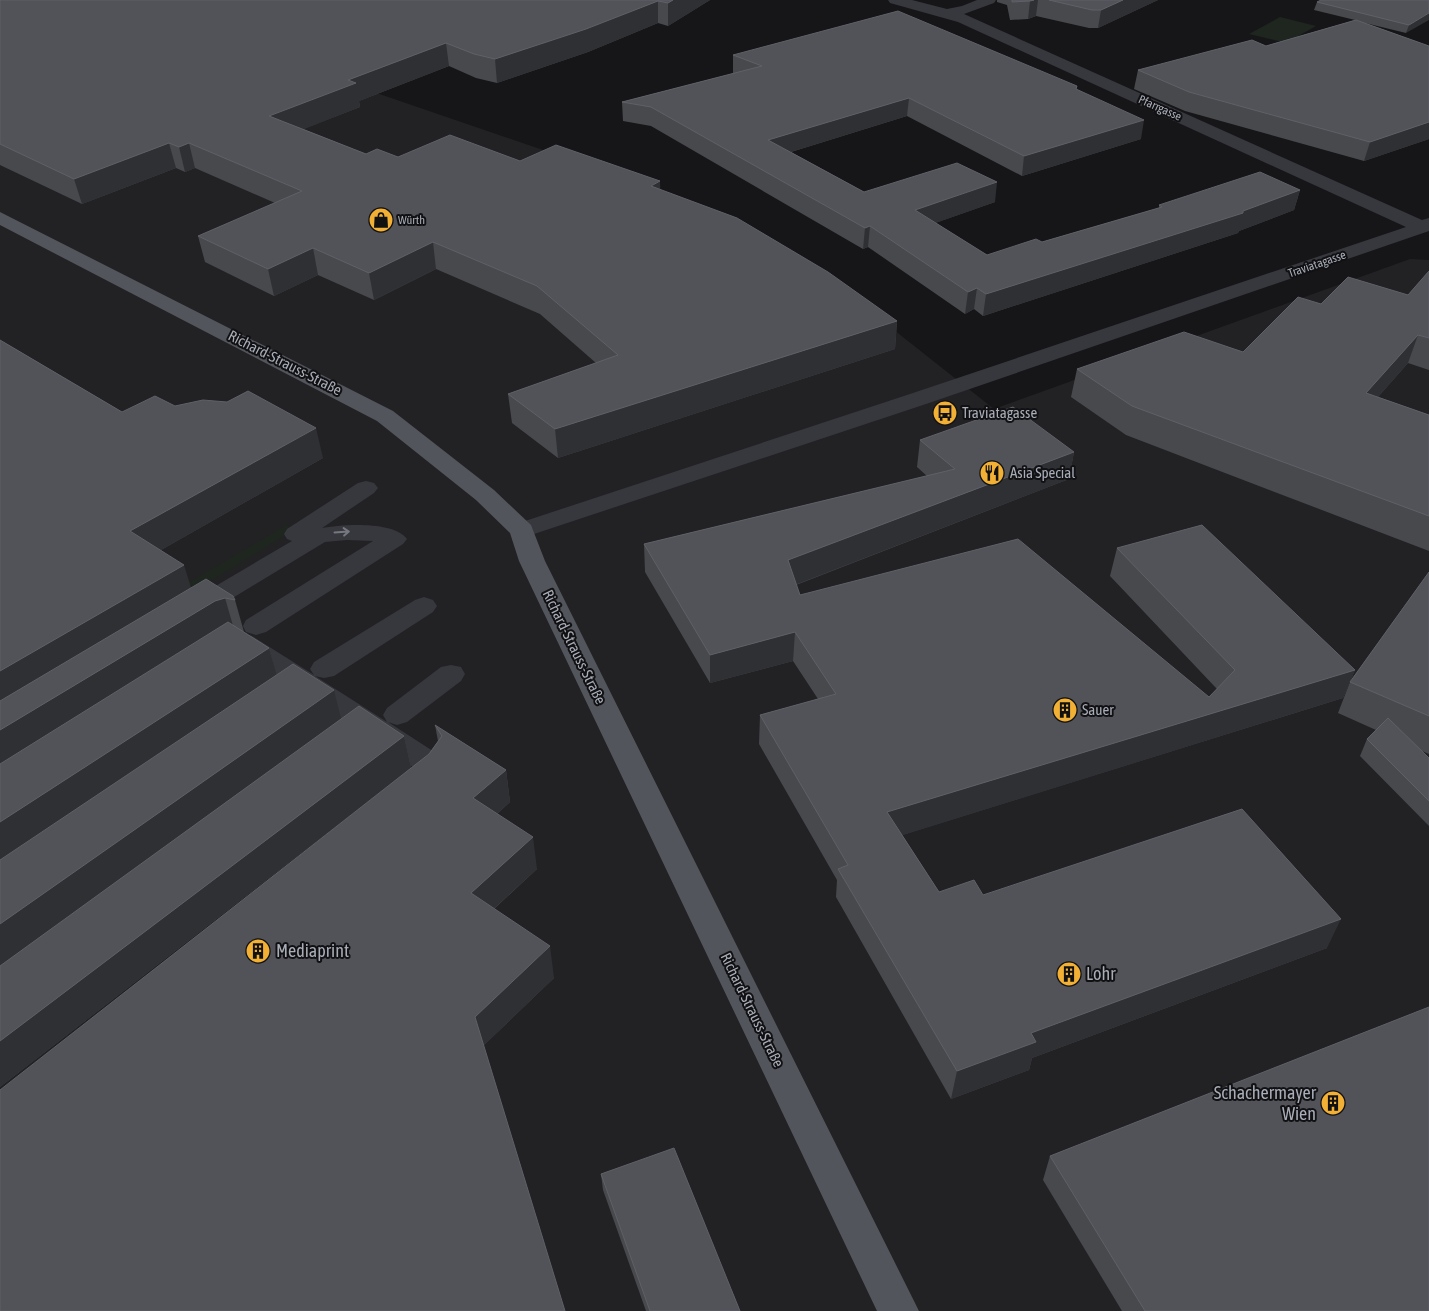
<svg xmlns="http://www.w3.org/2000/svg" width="1429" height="1311" viewBox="0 0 1429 1311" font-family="'Asap Condensed',sans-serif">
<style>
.built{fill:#222225}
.green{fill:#1e261f}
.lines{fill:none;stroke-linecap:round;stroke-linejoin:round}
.minor{fill:#37383d;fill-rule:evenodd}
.major{fill:#53555c;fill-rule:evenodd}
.wall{fill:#47494d}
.shaded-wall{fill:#2f3033}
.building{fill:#525359;stroke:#5f6168}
.oneway{stroke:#757881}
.labels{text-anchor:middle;stroke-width:4;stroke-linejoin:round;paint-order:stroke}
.far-street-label{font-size:12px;fill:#a8adb8;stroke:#111113}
.far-poi-label{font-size:12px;fill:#a8adb8;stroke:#111113;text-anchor:start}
.street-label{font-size:15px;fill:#a8adb8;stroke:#111113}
.poi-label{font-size:15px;fill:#a8adb8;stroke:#111113;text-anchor:start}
.near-poi-label{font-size:18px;fill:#a8adb8;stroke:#111113;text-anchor:start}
</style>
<rect width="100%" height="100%" fill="#161618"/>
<path class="built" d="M 0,0 L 105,0 L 651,187 L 808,262 L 994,409 L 1410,259 L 1429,260 L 1429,1311 L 0,1311 Z"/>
<g class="green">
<path d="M 1280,17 L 1316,26 L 1286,43 L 1249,34 Z"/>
<path d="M 286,525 L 296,529 L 196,590 L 188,583 Z"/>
</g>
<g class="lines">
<g class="minor">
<path d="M 888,0 L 912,0 L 947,9 L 962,6 L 977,0 L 996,0 L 994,3 L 964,14 L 1422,220 L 1429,218 L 1429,231 L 929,403 L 531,535 L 522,538 L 513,535 L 510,530 L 513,525 L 913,393 L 1406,227 L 958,22 L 890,3 Z"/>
<path d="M 366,481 L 374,483 L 378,488 L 374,493 L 322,528 C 343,524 394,521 407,539 L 403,544 L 266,632 L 256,635 L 246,632 L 243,626 L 246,620 L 373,541 L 347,540 L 325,542 L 203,616 L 194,619 L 185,616 L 181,610 L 185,604 L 292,541 L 287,539 L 284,534 L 287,529 L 358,483 Z"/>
<path d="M 424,597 L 433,600 L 437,606 L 433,612 L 334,676 L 324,678 L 315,676 L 387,722 L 383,715 L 387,708 L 441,667 L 451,665 L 461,667 L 465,674 L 461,681 L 407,722 L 397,725 L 388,722 L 436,753 L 446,768 C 436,785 421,798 402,792 L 398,784 L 402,776 L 413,767 L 232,648 L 228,642 L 232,636 L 242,633 L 252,636 L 314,675 L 310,669 L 314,662 L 415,600 Z"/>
</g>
<path class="major" d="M 0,212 L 393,411 L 494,490 L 531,525 L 545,561 L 919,1311 L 877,1311 L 519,561 L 510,533 L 476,500 L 377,421 L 0,225 Z"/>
</g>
<g class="wall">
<path d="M 0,0 L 710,0 L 668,26 L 658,23 L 588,52 L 497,83 L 476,78 L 449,66 L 359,101 L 360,107 L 303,129 L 366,154 L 398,157 L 520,161 L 660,190 L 897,321 L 895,349 L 558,458 L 512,423 L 508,394 L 596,363 L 540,314 L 436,269 L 374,300 L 318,275 L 274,296 L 205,262 L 198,236 L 275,203 L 195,168 L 185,172 L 176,168 L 82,204 L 0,165 Z"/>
<path d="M 997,0 L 1158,0 L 1098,28 L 1089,28 L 1036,16 L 1028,19 L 1010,20 L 1007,5 L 997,2 Z"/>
<path d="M 1429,0 L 1406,33 L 1365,23 L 1429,46 L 1429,139 L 1364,161 L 1185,111 L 1134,89 L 1138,70 L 1266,46 L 1355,20 L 1314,10 L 1317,2 Z"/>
<path d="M 733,55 L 1077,86 L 1076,90 L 1141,139 L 1022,176 L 907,116 L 791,152 L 864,192 L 995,202 L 935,223 L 987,255 L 1042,242 L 1159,208 L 1159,205 L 1300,190 L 1294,210 L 1239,231 L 1238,233 L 983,316 L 974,309 L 965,314 L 868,247 L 863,249 L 651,126 L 623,121 L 622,102 L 735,73 L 733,73 Z"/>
<path d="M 1429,271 L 1429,370 L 1408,363 L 1378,397 L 1429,415 L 1429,551 L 1126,435 L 1071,397 L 1077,369 L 1243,352 L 1321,304 L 1408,295 Z"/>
<path d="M 0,340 L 122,412 L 175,406 L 323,458 L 161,550 L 191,588 L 235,600 L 244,632 L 242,631 L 269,648 L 276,675 L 341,719 L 404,736 L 411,768 L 0,1087 Z"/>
<path d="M 920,440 L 1074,452 L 1069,479 L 796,585 L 800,595 L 1209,697 L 1217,689 L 1110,576 L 1117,548 L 1355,670 L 1343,698 L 902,835 L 939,892 L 983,895 L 1327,948 L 1032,1058 L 1029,1070 L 951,1099 L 836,897 L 837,880 L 759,744 L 760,715 L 818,699 L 793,661 L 710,683 L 645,572 L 644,544 L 927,476 L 917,467 Z"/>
<path d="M 1429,572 L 1429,754 L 1422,751 L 1429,758 L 1429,826 L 1360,756 L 1367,739 L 1376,730 L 1338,713 L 1350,682 Z"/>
<path d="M 435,725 L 506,770 L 510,802 L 497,814 L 537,869 L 494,909 L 554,978 L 483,1046 L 0,1311 L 429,754 L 438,741 Z"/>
<path d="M 1050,1156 L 1429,1311 L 1122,1311 L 1043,1180 Z"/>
<path d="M 601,1174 L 740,1311 L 646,1311 L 603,1190 Z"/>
</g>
<g class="shaded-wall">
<path d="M 673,0 L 710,0 L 668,26 L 668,3 Z"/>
<path d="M 1034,0 L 1038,0 L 1036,16 L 1028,19 L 1030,1 Z"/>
<path d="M 1123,0 L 1158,0 L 1098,28 L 1101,10 Z"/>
<path d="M 658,1 L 658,23 L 588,52 L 497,83 L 495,59 Z"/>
<path d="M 1429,13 L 1429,20 L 1406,33 L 1409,25 Z"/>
<path d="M 446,43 L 449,66 L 359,101 L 360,107 L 274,141 L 269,116 L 348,80 Z"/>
<path d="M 909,98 L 907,116 L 768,159 L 768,140 Z"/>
<path d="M 1144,120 L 1141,139 L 1022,176 L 1024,156 Z"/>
<path d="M 1429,122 L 1429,139 L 1364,161 L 1370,142 Z"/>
<path d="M 169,143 L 176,168 L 82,204 L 74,179 Z"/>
<path d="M 189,143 L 195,168 L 185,172 L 179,147 Z"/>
<path d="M 660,181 L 661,207 L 651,186 Z"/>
<path d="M 997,182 L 995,202 L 913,231 L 915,210 Z"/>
<path d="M 1300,190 L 1294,210 L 1239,231 L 1238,233 L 983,316 L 986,294 L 1243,211 Z"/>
<path d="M 870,226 L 868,247 L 863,249 L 865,228 Z"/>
<path d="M 433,242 L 436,269 L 374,300 L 369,273 Z"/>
<path d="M 313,248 L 318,275 L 274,296 L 268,269 Z"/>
<path d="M 977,288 L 974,309 L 965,314 L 968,292 Z"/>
<path d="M 897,321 L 895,349 L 558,458 L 555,429 Z"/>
<path d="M 1418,335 L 1408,363 L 1356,422 L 1366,393 Z"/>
<path d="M 316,428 L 323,458 L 140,562 L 130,531 Z"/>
<path d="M 1074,452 L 1069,479 L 787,588 L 788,560 Z"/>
<path d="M 184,565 L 194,597 L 0,712 L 0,671 Z"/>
<path d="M 225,598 L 234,629 L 0,772 L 0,730 L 215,601 Z"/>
<path d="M 795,632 L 793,661 L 710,683 L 710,655 Z"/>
<path d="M 269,648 L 278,680 L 0,865 L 0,822 Z"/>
<path d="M 1355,670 L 1343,698 L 884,841 L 887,812 Z"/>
<path d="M 334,690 L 342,722 L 0,968 L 0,924 Z"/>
<path d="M 404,736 L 411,768 L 0,1087 L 0,1041 Z"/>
<path d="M 506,770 L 510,802 L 478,831 L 473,798 Z"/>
<path d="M 533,837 L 537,869 L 476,925 L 471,893 Z"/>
<path d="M 1341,919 L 1327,948 L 1032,1058 L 1029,1070 L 951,1099 L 957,1071 L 1031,1033 Z"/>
<path d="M 550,946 L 554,978 L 480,1049 L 475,1017 Z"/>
</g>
<g class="building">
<path d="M 0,0 L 673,0 L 668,3 L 658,1 L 586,29 L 495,59 L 474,54 L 446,43 L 348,80 L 356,83 L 269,116 L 366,154 L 377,149 L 398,157 L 450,135 L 520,161 L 556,145 L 660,181 L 651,186 L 737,218 L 828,272 L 897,321 L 555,429 L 508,394 L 618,355 L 537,286 L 433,242 L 369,273 L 313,248 L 268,269 L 198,236 L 302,191 L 189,143 L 179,147 L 169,143 L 74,179 L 0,144 Z"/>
<path d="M 1012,0 L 1034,0 L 1030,1 L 1012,2 Z"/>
<path d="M 1049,0 L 1123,0 L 1101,10 L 1092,10 Z"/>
<path d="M 1321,0 L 1429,0 L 1429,13 L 1409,25 L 1317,2 Z"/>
<path d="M 898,11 L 1077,86 L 1076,89 L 1144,120 L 1024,156 L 909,98 L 768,140 L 864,192 L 957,163 L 997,182 L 915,210 L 987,255 L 1036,239 L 1042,242 L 1162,207 L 1159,205 L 1260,172 L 1300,190 L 1243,211 L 1243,213 L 986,294 L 977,288 L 968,292 L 870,226 L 865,228 L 651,107 L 622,102 L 762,66 L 733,55 Z"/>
<path d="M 1356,20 L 1429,46 L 1429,122 L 1370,142 L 1189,92 L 1138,70 L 1252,40 L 1266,46 Z"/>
<path d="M 1429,271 L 1429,338 L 1418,335 L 1366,393 L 1429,415 L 1429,516 L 1132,406 L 1077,369 L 1184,332 L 1243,352 L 1298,297 L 1321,304 L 1348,277 L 1408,295 Z"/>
<path d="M 0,340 L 122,412 L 155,396 L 175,406 L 203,400 L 227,402 L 248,391 L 316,428 L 130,531 L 184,565 L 0,671 Z"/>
<path d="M 1013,407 L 1074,452 L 788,560 L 800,595 L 1018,539 L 1209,697 L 1235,670 L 1117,548 L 1202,525 L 1355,670 L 887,812 L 939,892 L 974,880 L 983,895 L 1242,809 L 1341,919 L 1031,1033 L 1036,1042 L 957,1071 L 838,869 L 848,865 L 760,715 L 836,694 L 795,632 L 710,655 L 644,544 L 955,469 L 920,440 Z"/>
<path d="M 1429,572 L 1429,716 L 1350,682 Z"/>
<path d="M 206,579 L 233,596 L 235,600 L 225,598 L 215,601 L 0,730 L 0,701 Z"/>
<path d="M 228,622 L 269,648 L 0,822 L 0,764 Z"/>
<path d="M 293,664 L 334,690 L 0,924 L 0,860 Z"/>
<path d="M 359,706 L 404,736 L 0,1041 L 0,966 Z"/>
<path d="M 1388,718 L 1429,758 L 1429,801 L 1367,739 Z"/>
<path d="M 435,725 L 506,770 L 473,798 L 533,837 L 471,893 L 550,946 L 475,1017 L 565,1311 L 0,1311 L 0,1090 L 429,754 L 442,736 Z"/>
<path d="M 1429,1007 L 1429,1311 L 1145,1311 L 1050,1156 Z"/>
<path d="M 674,1148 L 740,1311 L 650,1311 L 601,1174 Z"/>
</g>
<defs><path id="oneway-shaft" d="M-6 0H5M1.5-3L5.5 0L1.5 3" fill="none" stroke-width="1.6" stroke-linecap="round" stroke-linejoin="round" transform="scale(1.25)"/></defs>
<use class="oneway" href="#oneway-shaft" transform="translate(342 532) rotate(-4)"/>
<defs>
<symbol id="shop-disc" viewBox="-11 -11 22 22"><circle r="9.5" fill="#f2b134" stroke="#111113"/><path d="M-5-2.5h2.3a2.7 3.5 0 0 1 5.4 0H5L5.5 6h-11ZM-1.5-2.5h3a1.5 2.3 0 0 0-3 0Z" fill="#111"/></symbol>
<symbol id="bus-disc" viewBox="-11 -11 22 22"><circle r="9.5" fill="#f2b134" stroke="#111113"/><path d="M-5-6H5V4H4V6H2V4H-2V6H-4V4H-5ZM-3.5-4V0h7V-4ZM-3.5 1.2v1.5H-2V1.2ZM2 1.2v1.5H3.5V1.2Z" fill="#111"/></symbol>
<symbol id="restaurant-disc" viewBox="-11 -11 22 22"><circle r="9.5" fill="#f2b134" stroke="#111113"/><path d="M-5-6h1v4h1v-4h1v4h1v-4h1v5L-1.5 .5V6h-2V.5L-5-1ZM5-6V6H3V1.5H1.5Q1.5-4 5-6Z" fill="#111"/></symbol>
<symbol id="building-disc" viewBox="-11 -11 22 22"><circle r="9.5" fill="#f2b134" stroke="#111113"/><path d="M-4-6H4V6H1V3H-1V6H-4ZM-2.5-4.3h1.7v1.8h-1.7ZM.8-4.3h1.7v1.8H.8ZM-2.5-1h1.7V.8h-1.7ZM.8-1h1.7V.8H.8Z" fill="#111"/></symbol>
</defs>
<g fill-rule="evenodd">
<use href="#shop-disc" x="367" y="206" width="28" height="28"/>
<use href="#bus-disc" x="931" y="399" width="28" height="28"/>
<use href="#restaurant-disc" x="978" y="459" width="28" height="28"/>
<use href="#building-disc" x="1051" y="696" width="28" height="28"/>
<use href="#building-disc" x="244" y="937" width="28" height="28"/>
<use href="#building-disc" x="1055" y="960" width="28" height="28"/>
<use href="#building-disc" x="1319" y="1089" width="28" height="28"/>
</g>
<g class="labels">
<g class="far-street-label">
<text transform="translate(1160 108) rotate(24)" y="4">Pfarrgasse</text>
<text transform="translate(1317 264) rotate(-19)" y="4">Traviatagasse</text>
</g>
<g class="far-poi-label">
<text x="398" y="224">Würth</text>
</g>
<g class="street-label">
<text transform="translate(285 363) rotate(27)" y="5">Richard-Strauss-Straße</text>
<text transform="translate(574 647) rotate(64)" y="5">Richard-Strauss-Straße</text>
<text transform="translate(752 1010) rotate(64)" y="5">Richard-Strauss-Straße</text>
</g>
<g class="poi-label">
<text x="962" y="418">Traviatagasse</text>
<text x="1010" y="478">Asia Special</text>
<text x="1082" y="715">Sauer</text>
</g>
<g class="near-poi-label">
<text x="276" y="957">Mediaprint</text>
<text x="1086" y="980">Lohr</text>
<text x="1316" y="1099" text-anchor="end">Schachermayer<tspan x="1316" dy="21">Wien</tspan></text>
</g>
</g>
</svg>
